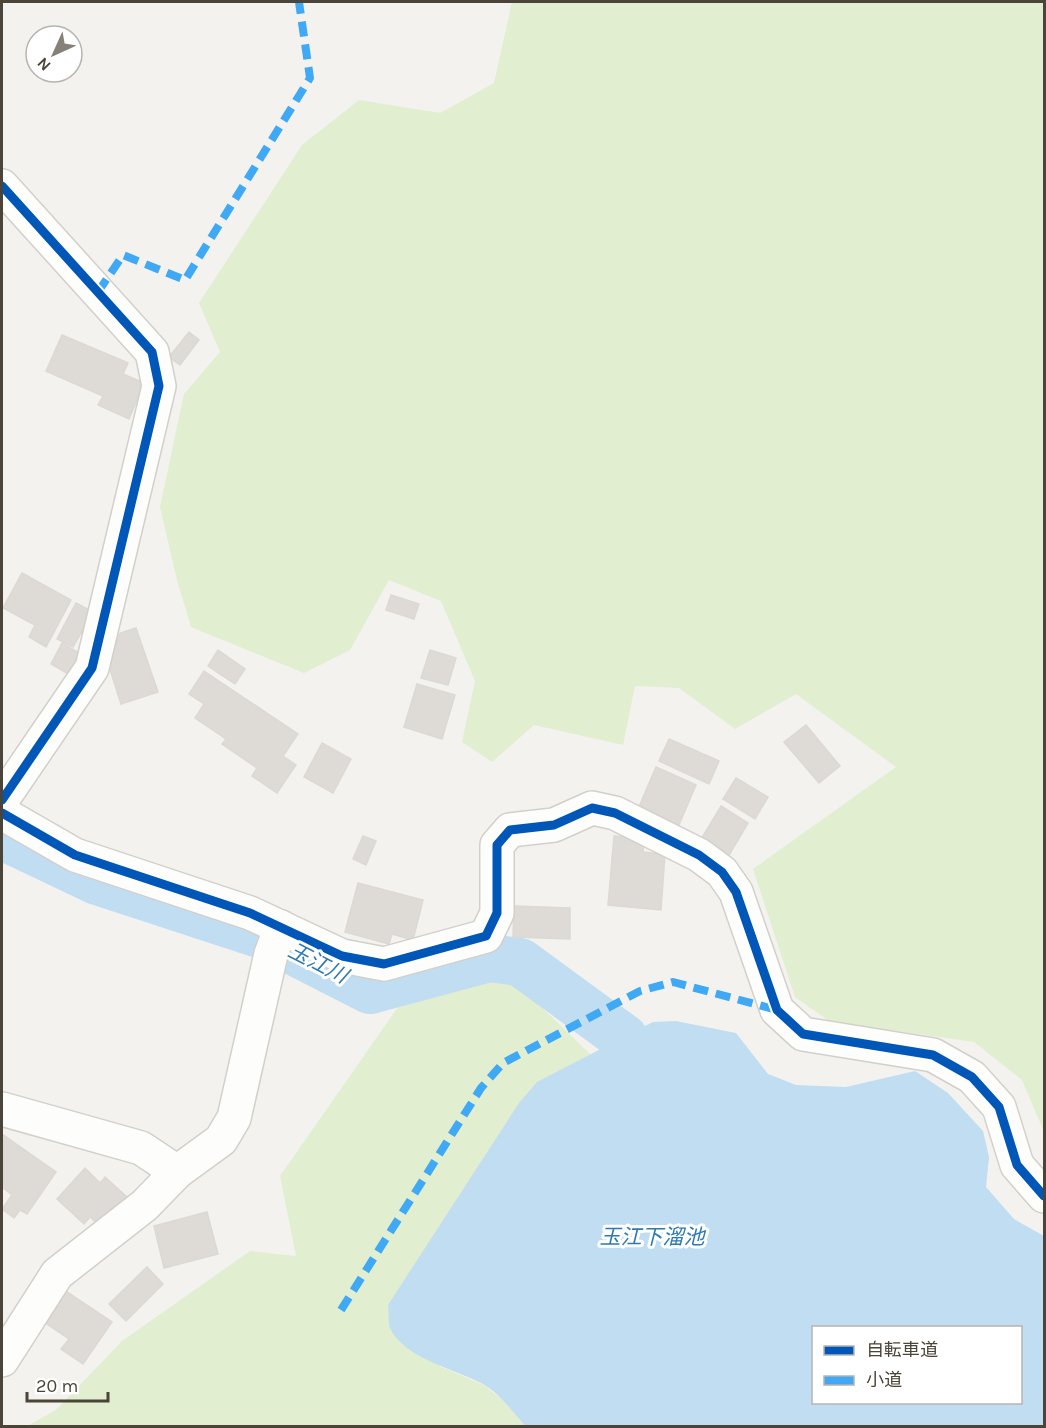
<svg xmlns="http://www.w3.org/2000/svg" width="1046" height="1428" viewBox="0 0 1046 1428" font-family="Karla,'Noto Sans JP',sans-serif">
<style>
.green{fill:#e1eecf}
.water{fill:#c0ddf1;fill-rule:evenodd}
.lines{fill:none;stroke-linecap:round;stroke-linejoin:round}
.river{stroke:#c0ddf1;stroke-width:48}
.building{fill:#dedbd6;stroke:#dcd9d4;stroke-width:1.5}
.minor-casing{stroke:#d2d0cb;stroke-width:36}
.minor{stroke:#fdfdfc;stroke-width:33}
.quiet{stroke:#3fa9f5;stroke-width:8;stroke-dasharray:15 8;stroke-linecap:butt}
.cycleway-casing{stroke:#fff;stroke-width:13}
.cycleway{stroke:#0057b8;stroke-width:9}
.labels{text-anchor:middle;stroke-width:6;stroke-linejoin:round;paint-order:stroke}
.water-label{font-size:21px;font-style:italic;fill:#2e7ab2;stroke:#fff}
</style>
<rect width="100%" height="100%" fill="#f4f2ee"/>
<g class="green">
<path d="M 512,2 L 1044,2 L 1044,1132 L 1022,1080 L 974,1042 L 829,1021 L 795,997 L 753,869 L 896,767 L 796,694 L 735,729 L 679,688 L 635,686 L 623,745 L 534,725 L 492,762 L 462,742 L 475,681 L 441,601 L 389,580 L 350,650 L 304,673 L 191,627 L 177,580 L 160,507 L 184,394 L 220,352 L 199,303 L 302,145 L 359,100 L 440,113 L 494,83 Z"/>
<path d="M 489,973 L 520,986 L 591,1055 L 537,1082 L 439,1366 L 484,1385 L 505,1402 L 525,1426 L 27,1426 L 56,1410 L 122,1341 L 250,1251 L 296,1256 L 280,1176 L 405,997 Z"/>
</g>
<path class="water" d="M 676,1021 L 736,1033 L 768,1074 L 796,1085 L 846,1087 L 915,1071 L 948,1093 L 983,1131 L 989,1157 L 986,1187 L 1014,1219 L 1044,1236 L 1044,1426 L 525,1426 C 513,1412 500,1394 483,1384 C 457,1370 403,1358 390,1328 C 388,1322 389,1312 388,1305 L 519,1103 L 537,1082 L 653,1022 ZM 814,1328 L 1020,1328 L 1020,1402 L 814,1402 Z"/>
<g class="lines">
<path class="river" d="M 2,836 L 97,881 L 262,935 L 370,990 L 489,958 L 520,962 L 624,1038"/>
</g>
<g class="building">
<path d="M 189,332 L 199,340 L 180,365 L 169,357 Z"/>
<path d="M 62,335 L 128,363 L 123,374 L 144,383 L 129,419 L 98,405 L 103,396 L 46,371 Z"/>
<path d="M 22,573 L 71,600 L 46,647 L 29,637 L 35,625 L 3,608 Z"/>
<path d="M 391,595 L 419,604 L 414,619 L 386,610 Z"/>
<path d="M 76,603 L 93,612 L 73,647 L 57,639 Z"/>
<path d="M 136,628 L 158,692 L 121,704 L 108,663 L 120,633 Z"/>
<path d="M 62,643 L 81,654 L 70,675 L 51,664 Z"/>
<path d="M 218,650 L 245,669 L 235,684 L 208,666 Z"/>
<path d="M 430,650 L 456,658 L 448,685 L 421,678 Z"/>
<path d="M 204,671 L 298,734 L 283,756 L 296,765 L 277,793 L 252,776 L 257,768 L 222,744 L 226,739 L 195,718 L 204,704 L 189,694 Z"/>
<path d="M 417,684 L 455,695 L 442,739 L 404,727 Z"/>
<path d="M 806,725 L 840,766 L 819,783 L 784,742 Z"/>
<path d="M 669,739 L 719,761 L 709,784 L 659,761 Z"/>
<path d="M 322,743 L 351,759 L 333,793 L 304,777 Z"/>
<path d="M 656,767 L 696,785 L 678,827 L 638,809 Z"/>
<path d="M 736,778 L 768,797 L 755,819 L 723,799 Z"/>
<path d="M 721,806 L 748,823 L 728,857 L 700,841 Z"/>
<path d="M 363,836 L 376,841 L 366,865 L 353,859 Z"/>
<path d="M 614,836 L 644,839 L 643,852 L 665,854 L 661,910 L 608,905 Z"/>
<path d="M 358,883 L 423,900 L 413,940 L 392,934 L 389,944 L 345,932 Z"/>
<path d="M 514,906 L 570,908 L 570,939 L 513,937 Z"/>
<path d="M 2,1134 L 56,1172 L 27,1214 L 20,1210 L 14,1218 L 2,1209 L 12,1195 L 2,1187 Z"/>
<path d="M 85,1168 L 100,1183 L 105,1177 L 127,1197 L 100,1226 L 90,1217 L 84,1224 L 57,1199 Z"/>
<path d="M 207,1212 L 218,1254 L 164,1268 L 154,1226 Z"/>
<path d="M 147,1267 L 163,1284 L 126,1321 L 109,1304 Z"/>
<path d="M 63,1289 L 112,1322 L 83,1364 L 61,1349 L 69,1339 L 41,1320 Z"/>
</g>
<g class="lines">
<defs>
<g id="minor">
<path d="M 2,186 L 152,352 L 159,386 L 92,668 L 2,800"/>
<path d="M 2,813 L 75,855 L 250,913 L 342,956 L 384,964 L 486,936 L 497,913 L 497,845 L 510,830 L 554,825 L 592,808 L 615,813 L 699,855 L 722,872 L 736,892 L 777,1010 L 803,1034 L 933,1055 L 972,1077 L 999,1107 L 1017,1165 L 1044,1196"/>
<path d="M 2,1109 L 141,1148 L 177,1172"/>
<path d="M 2,1360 L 57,1274 L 145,1205 L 177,1172 L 221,1140 L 234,1118 L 271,954 L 281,927"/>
</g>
</defs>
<use href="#minor" class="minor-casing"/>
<use href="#minor" class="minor"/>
<g class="quiet">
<path d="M 98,292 L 123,255 L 185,280 L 310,78 L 299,2"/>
<path d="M 341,1310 L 481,1088 L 503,1063 L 640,991 L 673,982 L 777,1010"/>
</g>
<defs>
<g id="cycleway">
<path d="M 2,186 L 152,352 L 159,386 L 92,668 L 2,800"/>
<path d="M 2,813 L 75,855 L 250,913 L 342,956 L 384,964 L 486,936 L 497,913 L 497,845 L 510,830 L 554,825 L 592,808 L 615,813 L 699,855 L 722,872 L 736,892 L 777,1010 L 803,1034 L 933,1055 L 972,1077 L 999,1107 L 1017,1165 L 1044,1196"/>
</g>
</defs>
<use href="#cycleway" class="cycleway-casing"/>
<use href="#cycleway" class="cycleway"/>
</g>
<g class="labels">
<g class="water-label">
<text transform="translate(318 963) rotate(27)" y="7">玉江川</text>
<text x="652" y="1244">玉江下溜池</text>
</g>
</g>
<rect width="1046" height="1428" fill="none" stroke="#4b4439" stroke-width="6"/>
<rect x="812" y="1326" width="210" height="78" fill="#ffffff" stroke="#b7b4b0" stroke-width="1.5"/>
<rect x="824" y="1346" width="30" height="9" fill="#0057b8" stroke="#b7b4b0" stroke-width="1.5"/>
<text x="866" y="1356" font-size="18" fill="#4b4439">自転車道</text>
<rect x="824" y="1376" width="30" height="9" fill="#3fa9f5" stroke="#b7b4b0" stroke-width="1.5"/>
<text x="866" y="1386" font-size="18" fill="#4b4439">小道</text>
<g transform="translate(54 54) rotate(225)"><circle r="28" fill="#ffffff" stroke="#b7b4b0" stroke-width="1.5"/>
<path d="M0-4.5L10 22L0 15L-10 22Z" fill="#868178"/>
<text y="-9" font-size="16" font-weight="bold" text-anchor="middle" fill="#4b4439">N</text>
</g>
<path d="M27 1392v9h81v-9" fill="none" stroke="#4b4439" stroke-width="3"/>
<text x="36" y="1392" font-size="18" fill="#4b4439" stroke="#ffffff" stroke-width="4.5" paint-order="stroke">20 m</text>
</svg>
